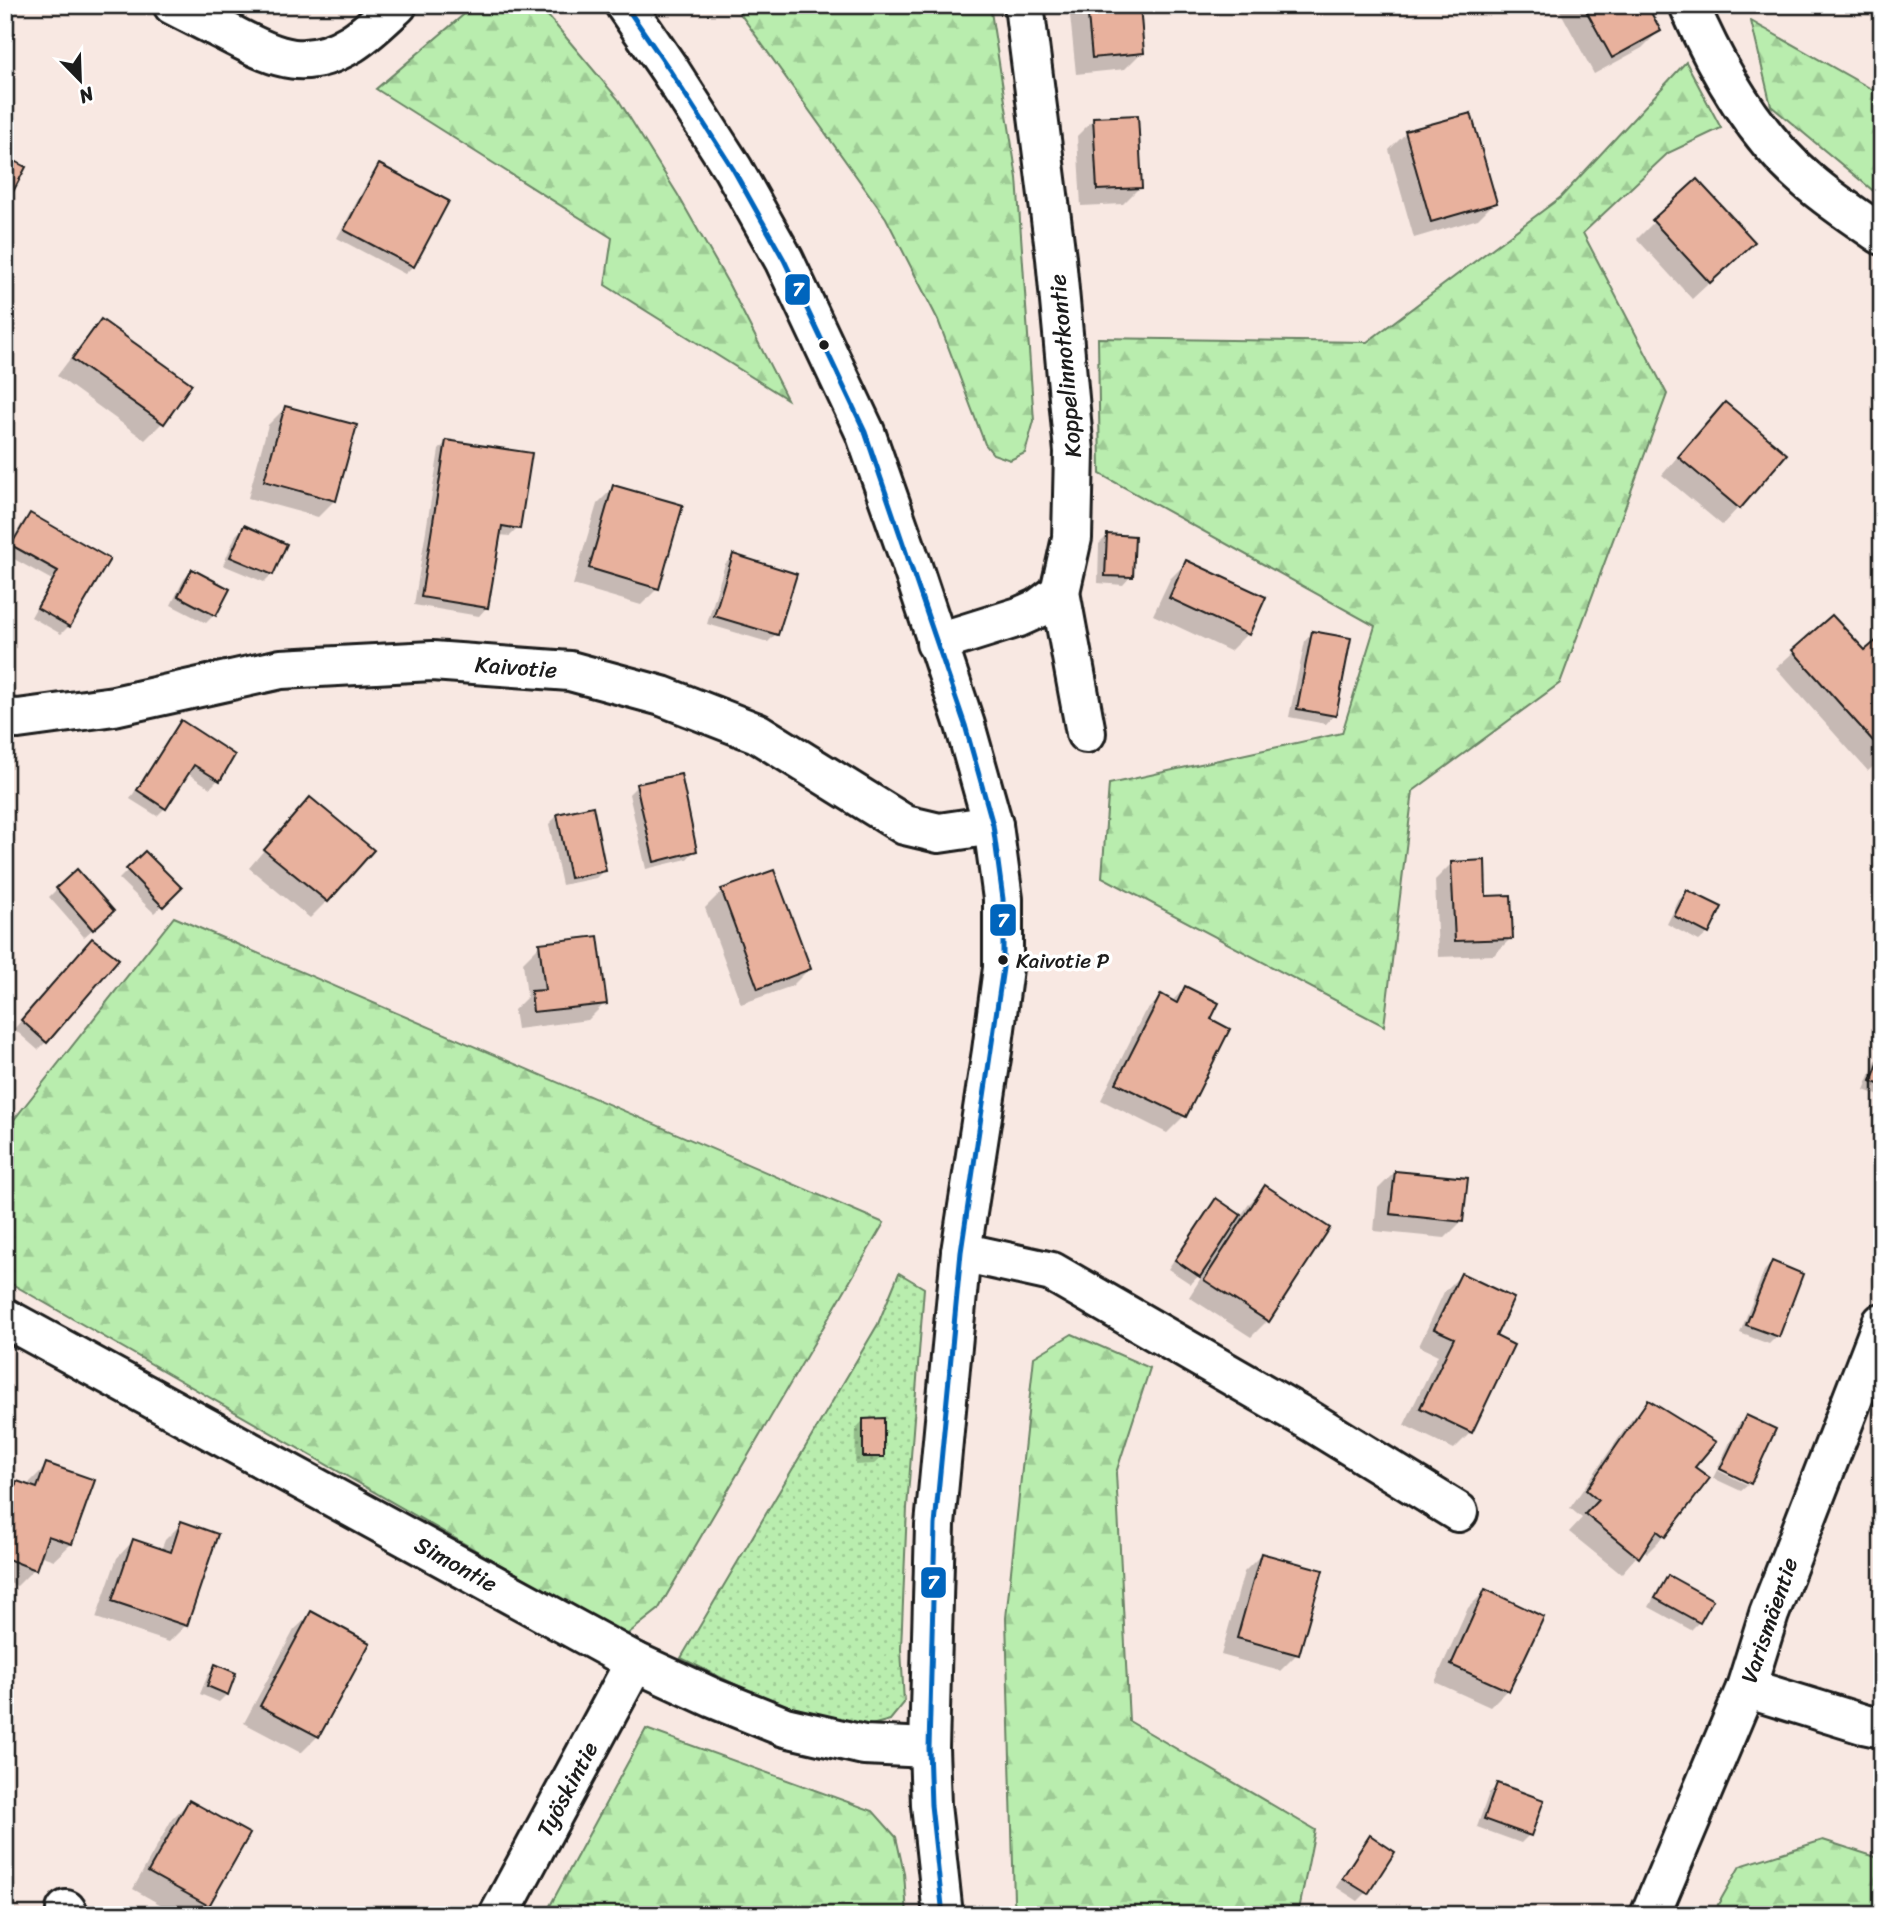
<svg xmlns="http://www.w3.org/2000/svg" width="1887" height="1920" viewBox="0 0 1887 1920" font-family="Sriracha,sans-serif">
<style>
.grass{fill:url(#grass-dots);stroke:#6a8465;stroke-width:2}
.forest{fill:url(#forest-firs);stroke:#6a8465;stroke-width:2}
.shadow{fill:#0003}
.building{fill:#e8b19d;stroke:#1c1c1c;stroke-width:2}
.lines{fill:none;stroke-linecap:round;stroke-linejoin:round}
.minor-casing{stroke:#1c1c1c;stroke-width:44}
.minor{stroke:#fff;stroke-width:38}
.bus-1-casing{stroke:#fff;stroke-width:10}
.bus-1{stroke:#0065bd;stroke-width:5}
.bus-dot{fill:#1c1c1c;stroke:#fff;stroke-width:2.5}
.labels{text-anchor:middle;stroke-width:7;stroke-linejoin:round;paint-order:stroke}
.bus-label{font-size:21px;fill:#1c1c1c;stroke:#fff;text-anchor:start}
.street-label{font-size:23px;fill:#1c1c1c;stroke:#fff}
.line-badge{stroke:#fff;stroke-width:2.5}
.badge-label{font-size:19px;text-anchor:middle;font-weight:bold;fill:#fff}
</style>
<defs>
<pattern id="grass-dots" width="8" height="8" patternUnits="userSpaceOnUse" patternTransform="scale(1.75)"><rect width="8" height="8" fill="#b9edae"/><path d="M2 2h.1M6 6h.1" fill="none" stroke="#9ecb95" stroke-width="1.8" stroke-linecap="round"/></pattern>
<pattern id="forest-firs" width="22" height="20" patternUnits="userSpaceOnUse" patternTransform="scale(1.75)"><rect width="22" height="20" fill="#b9edae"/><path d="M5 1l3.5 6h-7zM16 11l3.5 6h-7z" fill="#9ecb95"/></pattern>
</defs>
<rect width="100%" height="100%" fill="#f8e8e2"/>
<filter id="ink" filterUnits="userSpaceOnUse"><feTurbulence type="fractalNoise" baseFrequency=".0143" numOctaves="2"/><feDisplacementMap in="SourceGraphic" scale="14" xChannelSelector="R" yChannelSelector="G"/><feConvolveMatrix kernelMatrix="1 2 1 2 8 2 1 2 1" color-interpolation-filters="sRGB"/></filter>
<g filter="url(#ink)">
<path class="grass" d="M 899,1273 L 924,1288 L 907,1508 L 901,1649 L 904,1703 L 890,1720 L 864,1727 L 800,1716 L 681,1658 L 878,1324 Z"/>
<g class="forest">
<path d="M 475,5 L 508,5 L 548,16 L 618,99 L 678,195 L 728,283 L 787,399 L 605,285 L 612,238 L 376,89 Z"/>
<path d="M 734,5 L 990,5 L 1017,178 L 1034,421 L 1025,453 L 1010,460 L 993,454 L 985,444 L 938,320 L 886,218 Z"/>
<path d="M 1751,21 L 1882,95 L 1882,198 L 1771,106 Z"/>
<path d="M 1686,62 L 1721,128 L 1668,153 L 1583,233 L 1667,394 L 1560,683 L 1413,791 L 1384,1026 L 1102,877 L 1109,784 L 1342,733 L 1375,626 L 1100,474 L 1098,338 L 1367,342 L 1561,197 Z"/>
<path d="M 174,917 L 884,1223 L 658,1610 L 625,1636 L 5,1280 L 5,1131 Z"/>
<path d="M 1072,1334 L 1150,1368 L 1116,1473 L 1129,1721 L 1315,1830 L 1298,1915 L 1016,1915 L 1014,1900 L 1006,1618 L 1034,1357 Z"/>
<path d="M 646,1729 L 873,1811 L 896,1837 L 904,1873 L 907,1915 L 545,1915 Z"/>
<path d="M 1823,1840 L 1882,1859 L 1882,1915 L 1712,1915 L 1740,1866 Z"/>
</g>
<g class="shadow">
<path d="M 1069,5 L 1138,5 L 1142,52 L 1125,69 L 1076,74 Z"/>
<path d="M 1560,5 L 1645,5 L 1659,31 L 1642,48 L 1594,74 L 1558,7 Z"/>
<path d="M 1094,119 L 1140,187 L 1123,204 L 1081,206 L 1077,136 Z"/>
<path d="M 1406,133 L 1495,202 L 1478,219 L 1414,238 L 1389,150 Z"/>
<path d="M 380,166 L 413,266 L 405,274 L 337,238 L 372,174 Z"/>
<path d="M 1654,222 L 1735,259 L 1692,299 L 1637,239 Z"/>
<path d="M 101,322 L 190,385 L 162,423 L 145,440 L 57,376 L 85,339 Z"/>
<path d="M 1725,405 L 1784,455 L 1738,508 L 1722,525 L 1662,475 L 1708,421 Z"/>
<path d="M 285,408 L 335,500 L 318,517 L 248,498 L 268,425 Z"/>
<path d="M 447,441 L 518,528 L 510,536 L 499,535 L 487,607 L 479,616 L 414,605 L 439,450 Z"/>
<path d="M 614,487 L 658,588 L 641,605 L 573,585 L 597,504 Z"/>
<path d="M 30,515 L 107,560 L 69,626 L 61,634 L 31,617 L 52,580 L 5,554 L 22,523 Z"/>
<path d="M 244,527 L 272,574 L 264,582 L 223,565 L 236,535 Z"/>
<path d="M 1107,536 L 1131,576 L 1123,585 L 1098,583 L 1099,544 Z"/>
<path d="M 733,556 L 776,634 L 768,642 L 707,624 L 725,564 Z"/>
<path d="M 1187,562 L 1264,598 L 1247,634 L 1230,651 L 1153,615 L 1170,579 Z"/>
<path d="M 192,571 L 214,615 L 206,623 L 171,605 L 184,579 Z"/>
<path d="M 1832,617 L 1864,653 L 1882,646 L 1882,759 L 1868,771 L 1776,668 Z"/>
<path d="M 1313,632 L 1334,715 L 1326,724 L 1289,717 L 1305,641 Z"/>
<path d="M 181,723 L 233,756 L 218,780 L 210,788 L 187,773 L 165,808 L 157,816 L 130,799 L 173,731 Z"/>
<path d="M 637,786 L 695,850 L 687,859 L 646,869 L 629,794 Z"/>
<path d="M 293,816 L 327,901 L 310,918 L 249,868 Z"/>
<path d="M 557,816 L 604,870 L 596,878 L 562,885 L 549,824 Z"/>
<path d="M 145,853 L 180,888 L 154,913 L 119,879 Z"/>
<path d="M 1452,863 L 1485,898 L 1511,938 L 1494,955 L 1438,957 L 1435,880 Z"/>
<path d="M 57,889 L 104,919 L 84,937 L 49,897 Z"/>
<path d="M 722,891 L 809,969 L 792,986 L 741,1004 L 705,908 Z"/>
<path d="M 1687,892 L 1708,933 L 1699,941 L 1667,924 L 1679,900 Z"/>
<path d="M 540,945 L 605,1003 L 588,1020 L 517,1029 L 514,1010 L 527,997 L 523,962 Z"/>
<path d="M 85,948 L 46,1042 L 38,1050 L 14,1029 Z"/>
<path d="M 1185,988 L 1209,1020 L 1228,1029 L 1184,1116 L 1167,1133 L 1101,1100 L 1144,1013 L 1161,997 L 1171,1002 Z"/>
<path d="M 1882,1045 L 1882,1097 L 1864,1090 Z"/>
<path d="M 1395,1172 L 1462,1221 L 1445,1238 L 1374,1231 L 1378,1189 Z"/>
<path d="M 1265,1187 L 1268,1320 L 1251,1337 L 1189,1297 L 1204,1273 L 1202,1272 L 1191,1284 L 1168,1269 L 1208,1208 L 1216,1200 L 1240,1217 L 1249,1204 Z"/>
<path d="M 1772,1263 L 1777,1336 L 1769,1344 L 1740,1333 L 1764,1271 Z"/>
<path d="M 1461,1275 L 1493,1337 L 1471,1432 L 1454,1449 L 1404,1425 L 1438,1355 L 1419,1346 L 1444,1292 Z"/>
<path d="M 1649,1402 L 1692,1468 L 1664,1536 L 1647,1553 L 1643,1549 L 1621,1574 L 1569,1532 L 1582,1518 L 1570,1508 L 1632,1419 Z"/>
<path d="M 1746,1417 L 1774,1430 L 1748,1484 L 1748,1481 L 1718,1467 L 1738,1425 Z"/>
<path d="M 864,1420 L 883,1456 L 874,1464 L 855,1465 L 856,1428 Z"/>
<path d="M 47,1465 L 71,1544 L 54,1560 L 39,1555 L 34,1569 L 17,1586 L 5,1581 L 5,1495 L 18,1483 L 28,1486 L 30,1482 Z"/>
<path d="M 1717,1470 L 1748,1485 L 1741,1491 L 1713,1478 Z"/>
<path d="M 182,1523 L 186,1625 L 169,1642 L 96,1618 L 117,1558 L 133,1541 L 161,1550 L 165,1540 Z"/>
<path d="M 1261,1555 L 1297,1654 L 1280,1671 L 1221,1655 L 1244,1572 Z"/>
<path d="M 1669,1578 L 1699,1622 L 1691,1630 L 1649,1607 L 1660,1586 Z"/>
<path d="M 1485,1591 L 1541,1618 L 1507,1690 L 1490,1707 L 1435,1682 L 1468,1608 Z"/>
<path d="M 311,1614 L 367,1644 L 318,1736 L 301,1753 L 244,1723 L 294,1630 Z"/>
<path d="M 216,1666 L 227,1694 L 219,1702 L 200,1694 L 208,1675 Z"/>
<path d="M 1498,1785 L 1529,1835 L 1521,1843 L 1477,1827 L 1489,1793 Z"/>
<path d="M 189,1802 L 208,1905 L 198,1915 L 179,1915 L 133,1889 L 172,1819 Z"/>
<path d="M 1370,1838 L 1393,1852 L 1366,1893 L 1358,1901 L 1336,1887 L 1362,1846 Z"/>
</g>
<g class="building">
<path d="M 1087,5 L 1140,5 L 1144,53 L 1092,58 Z"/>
<path d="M 1583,5 L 1647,5 L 1661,31 L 1612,58 Z"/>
<path d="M 1471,113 L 1497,203 L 1431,222 L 1405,131 Z"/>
<path d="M 1138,115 L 1142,188 L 1097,190 L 1093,117 Z"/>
<path d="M 5,156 L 26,167 L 5,207 Z"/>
<path d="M 379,164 L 449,201 L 414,267 L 344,230 Z"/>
<path d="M 1697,179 L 1755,242 L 1710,283 L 1652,220 Z"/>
<path d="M 101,319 L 192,384 L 164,424 L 72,359 Z"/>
<path d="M 1725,402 L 1787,454 L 1740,509 L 1678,457 Z"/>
<path d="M 285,406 L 357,425 L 336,501 L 264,481 Z"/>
<path d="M 446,440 L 532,453 L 520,529 L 502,526 L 488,608 L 421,597 Z"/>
<path d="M 613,485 L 683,505 L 659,589 L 589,568 Z"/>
<path d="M 30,513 L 110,559 L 70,627 L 37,608 L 58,571 L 11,545 Z"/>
<path d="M 244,525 L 287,544 L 273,575 L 230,557 Z"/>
<path d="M 1107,534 L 1135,536 L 1133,577 L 1105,576 Z"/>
<path d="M 733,554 L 797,574 L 778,635 L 714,616 Z"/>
<path d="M 1186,560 L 1266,597 L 1249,635 L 1169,598 Z"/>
<path d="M 192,569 L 230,589 L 216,616 L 178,596 Z"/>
<path d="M 1832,615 L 1865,650 L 1878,639 L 1882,643 L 1882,751 L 1792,650 Z"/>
<path d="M 1312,631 L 1351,638 L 1336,716 L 1297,709 Z"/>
<path d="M 181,720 L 235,755 L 220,781 L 194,765 L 166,809 L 137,790 Z"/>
<path d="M 681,774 L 697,851 L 654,862 L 636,784 Z"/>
<path d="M 310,797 L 374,850 L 328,902 L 264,850 Z"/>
<path d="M 593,806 L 606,871 L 570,878 L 557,814 Z"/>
<path d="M 145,851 L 182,888 L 163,907 L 126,869 Z"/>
<path d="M 1485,860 L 1486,896 L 1511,895 L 1513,939 L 1455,941 L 1451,862 Z"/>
<path d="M 77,869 L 114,911 L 93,930 L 56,888 Z"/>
<path d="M 774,870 L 811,969 L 758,989 L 721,889 Z"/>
<path d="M 1687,890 L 1722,907 L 1709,934 L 1674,916 Z"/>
<path d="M 598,936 L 607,1004 L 533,1012 L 531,991 L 545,990 L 539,943 Z"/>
<path d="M 92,938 L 119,959 L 47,1043 L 21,1020 Z"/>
<path d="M 1185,986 L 1219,1003 L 1211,1019 L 1230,1029 L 1186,1117 L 1116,1083 L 1161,994 L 1177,1003 Z"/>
<path d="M 1882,1054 L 1882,1086 L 1871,1081 Z"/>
<path d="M 1395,1171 L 1468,1178 L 1463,1222 L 1390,1214 Z"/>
<path d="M 1265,1185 L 1330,1228 L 1269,1322 L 1204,1280 Z"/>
<path d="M 1216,1198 L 1241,1215 L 1200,1277 L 1175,1260 Z"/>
<path d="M 1772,1261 L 1803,1274 L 1779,1337 L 1746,1325 Z"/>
<path d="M 1461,1273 L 1514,1298 L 1496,1336 L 1514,1345 L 1472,1433 L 1420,1408 L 1454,1338 L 1434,1329 Z"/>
<path d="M 1648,1400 L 1716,1442 L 1695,1467 L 1710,1478 L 1665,1537 L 1657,1531 L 1639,1558 L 1585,1514 L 1598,1500 L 1586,1490 Z"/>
<path d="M 1746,1415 L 1776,1429 L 1751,1484 L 1720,1469 Z"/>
<path d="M 884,1418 L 884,1457 L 863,1457 L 863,1419 Z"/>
<path d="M 46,1463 L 95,1480 L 72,1544 L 48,1536 L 36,1570 L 5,1558 L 5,1514 L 17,1481 L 37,1488 Z"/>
<path d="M 181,1521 L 218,1534 L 187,1626 L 112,1601 L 133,1539 L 171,1552 Z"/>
<path d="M 1261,1553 L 1323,1570 L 1299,1655 L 1237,1638 Z"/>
<path d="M 1668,1575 L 1713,1600 L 1700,1623 L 1655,1598 Z"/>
<path d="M 1485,1589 L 1544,1617 L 1509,1691 L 1451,1665 Z"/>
<path d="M 311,1611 L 370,1643 L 319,1737 L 260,1706 Z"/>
<path d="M 215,1664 L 236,1673 L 228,1695 L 207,1686 Z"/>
<path d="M 1497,1783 L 1544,1800 L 1531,1836 L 1484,1819 Z"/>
<path d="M 189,1800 L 250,1834 L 209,1906 L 148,1872 Z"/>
<path d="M 1370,1835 L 1395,1852 L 1368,1894 L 1342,1878 Z"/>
</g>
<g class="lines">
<defs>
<g id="minor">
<path d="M 173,5 C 194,16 215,26 236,37 C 279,59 306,71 352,43 C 368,33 383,18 397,5"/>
<path d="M 625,5 L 669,69 L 733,169 L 784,260 L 865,432 L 910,560 L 965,725 L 993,825 L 1003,899 L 1003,968 L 992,1051 L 961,1252 L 935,1525 L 929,1748 L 931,1805 L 943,1915"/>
<path d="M 1689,5 C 1717,70 1754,135 1808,181 C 1831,201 1857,218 1882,235"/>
<path d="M 1060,592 L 1086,733"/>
<path d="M 936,643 L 1019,617 L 1039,608 L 1060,592 L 1072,538 L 1074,452 L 1056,258 L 1024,5"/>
<path d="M 5,718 L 18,719 L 114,706 L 281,669 L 432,661 L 570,671 L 662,696 L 757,733 L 905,825 L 939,833 L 993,825"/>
<path d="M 961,1252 L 1052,1272 L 1307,1419 L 1458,1512"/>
<path d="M 5,1318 L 635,1662 L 713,1698 L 785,1727 L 864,1745 L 929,1748"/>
<path d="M 1746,1688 L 1863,1724 L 1882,1728"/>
<path d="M 66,1910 L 69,1915"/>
<path d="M 499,1915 L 635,1662"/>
<path d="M 1650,1915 L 1746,1688 L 1769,1614 L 1882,1323"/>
</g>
</defs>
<use href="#minor" class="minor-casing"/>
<use href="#minor" class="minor"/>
<defs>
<path id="bus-1" d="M 625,5 L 669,69 L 733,169 L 784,260 L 865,432 L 965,725 L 993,825 L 1003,899 L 1003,968 L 961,1252 L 935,1525 L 929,1748 L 931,1805 L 943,1915"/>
</defs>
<use href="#bus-1" class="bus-1-casing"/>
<use href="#bus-1" class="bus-1"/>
</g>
</g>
<g class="bus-dot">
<circle cx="824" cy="345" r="6"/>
<circle cx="1003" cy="960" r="6"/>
</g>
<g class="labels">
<g class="bus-label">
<text x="1016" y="968">Kaivotie P</text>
</g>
<g class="street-label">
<text transform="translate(1065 366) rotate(-95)" y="8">Koppelinnotkontie</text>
<text transform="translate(516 667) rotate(4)" y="8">Kaivotie</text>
<text transform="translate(456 1564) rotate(29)" y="8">Simontie</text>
<text transform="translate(1769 1620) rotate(-71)" y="8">Varismäentie</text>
<text transform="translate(567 1789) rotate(-62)" y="8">Työskintie</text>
</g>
</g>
<g class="line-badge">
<rect x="784" y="273" width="27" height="33" rx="7" fill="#0065bd"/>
<rect x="989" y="903" width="28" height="34" rx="7" fill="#0065bd"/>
<rect x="920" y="1566" width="27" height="33" rx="7" fill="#0065bd"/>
</g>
<g class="badge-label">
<text x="798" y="296">7</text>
<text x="1003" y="927">7</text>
<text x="933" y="1589">7</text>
</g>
<rect width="1887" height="1920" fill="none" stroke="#fff" stroke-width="28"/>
<rect x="14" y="14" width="1859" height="1892" fill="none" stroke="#1c1c1c" stroke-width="2.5" filter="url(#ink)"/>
<g transform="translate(80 80) rotate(157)" stroke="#ffffff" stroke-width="5" paint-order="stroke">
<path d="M0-5L12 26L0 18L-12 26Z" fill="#1c1c1c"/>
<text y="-10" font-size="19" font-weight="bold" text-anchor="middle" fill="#1c1c1c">N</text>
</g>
</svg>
